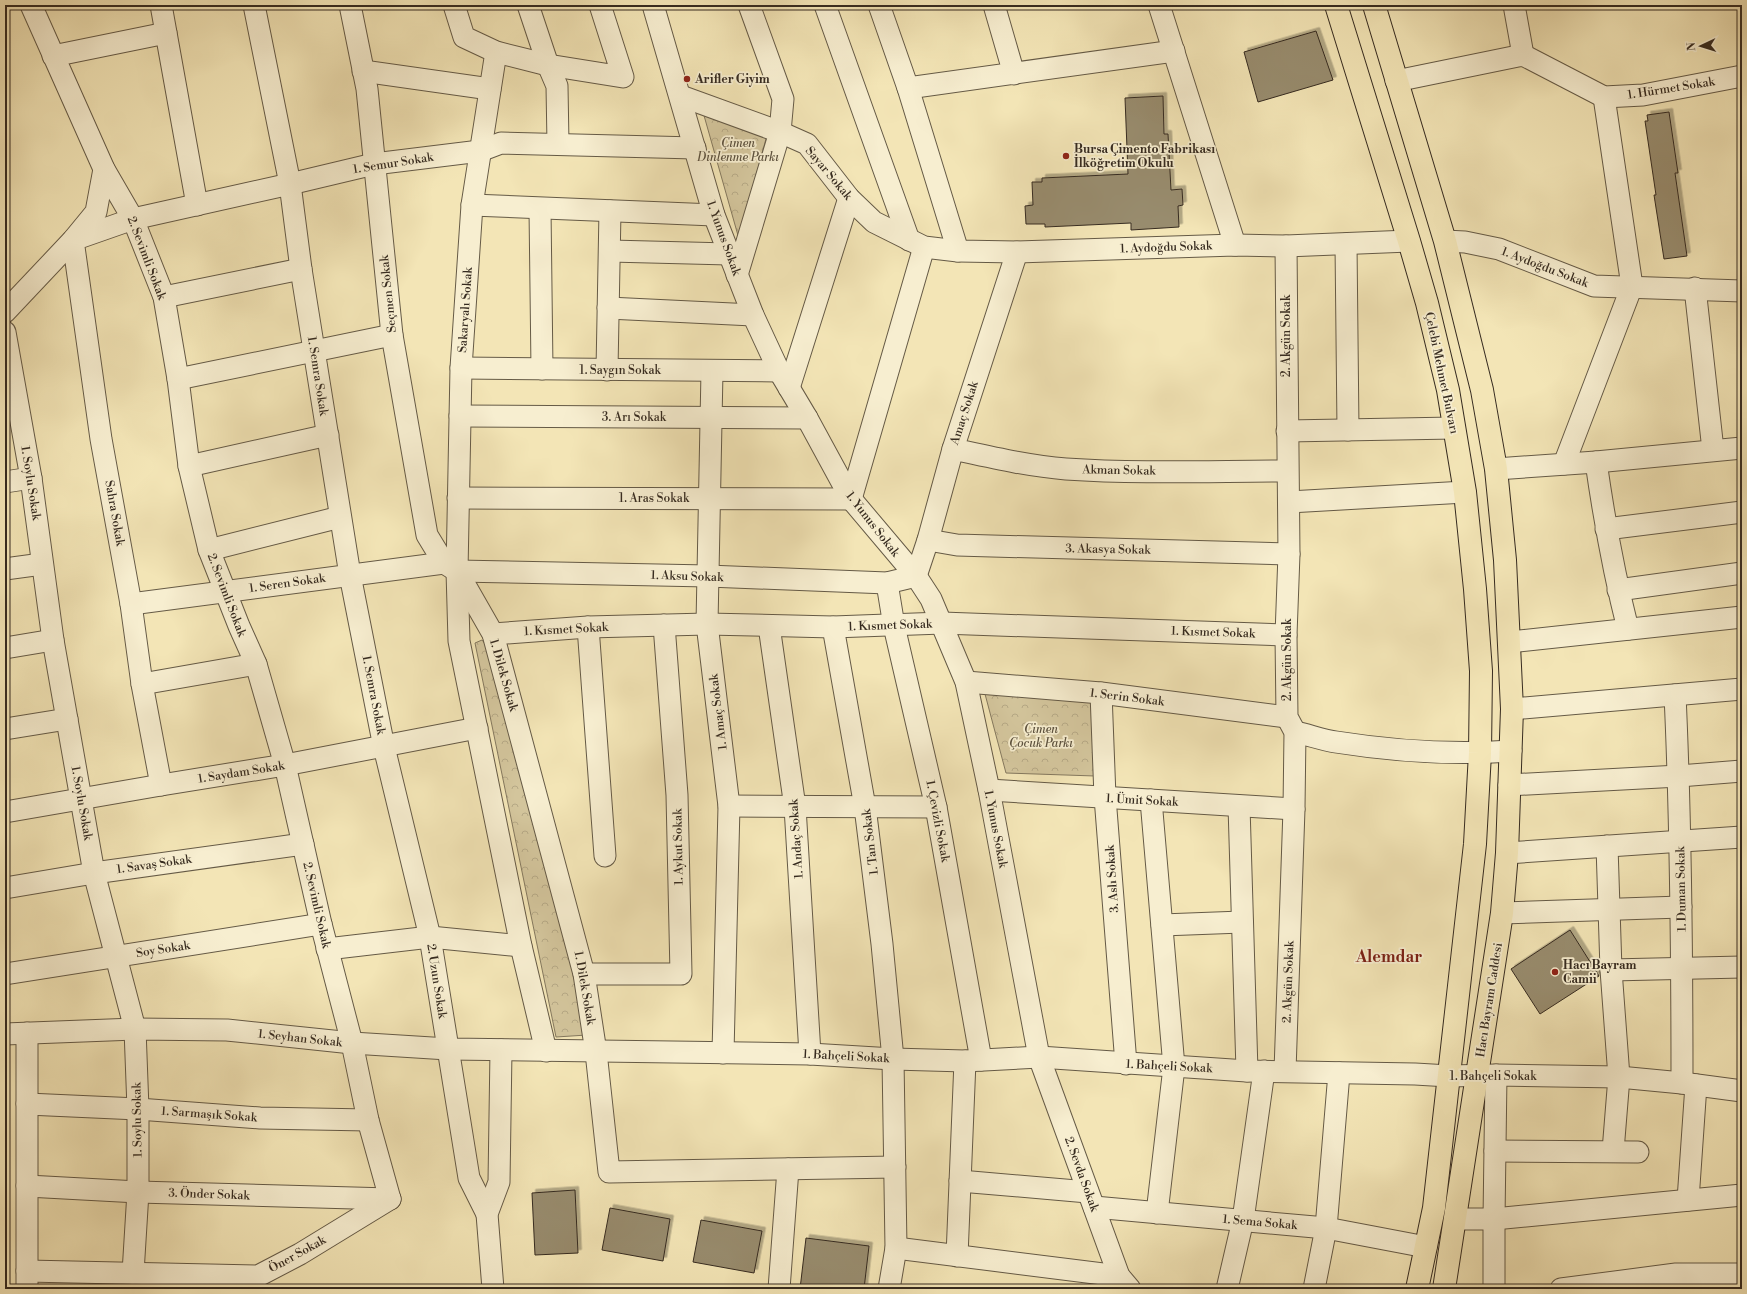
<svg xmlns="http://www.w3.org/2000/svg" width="1747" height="1294" viewBox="0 0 1747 1294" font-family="'Libre Bodoni',serif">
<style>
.park{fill:url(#park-crowns);stroke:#84785e}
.building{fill:#988c6e;stroke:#362b20;filter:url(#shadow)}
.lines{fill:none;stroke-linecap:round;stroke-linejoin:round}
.minor-casing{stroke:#655a46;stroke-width:23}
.major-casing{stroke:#362b20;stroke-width:24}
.minor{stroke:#f7eed0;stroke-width:21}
.major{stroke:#f3e5b6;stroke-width:22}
.poi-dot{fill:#8f2418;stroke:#f7eed0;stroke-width:1.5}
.labels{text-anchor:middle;stroke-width:3.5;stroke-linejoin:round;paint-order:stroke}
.poi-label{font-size:12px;font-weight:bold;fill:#362b20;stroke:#f7eed0;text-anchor:start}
.street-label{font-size:12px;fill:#362b20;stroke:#f7eed0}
.park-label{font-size:12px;font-style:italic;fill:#5d523f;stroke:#f7eed0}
.district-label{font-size:16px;font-weight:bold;fill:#7a1f14;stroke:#f7eed0}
</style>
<defs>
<pattern id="park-crowns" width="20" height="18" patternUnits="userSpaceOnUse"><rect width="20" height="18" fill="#d3c59c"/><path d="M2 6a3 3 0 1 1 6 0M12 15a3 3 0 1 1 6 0" fill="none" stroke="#b6a986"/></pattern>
<filter id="shadow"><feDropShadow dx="3.5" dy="-3.5" stdDeviation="0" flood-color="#0004"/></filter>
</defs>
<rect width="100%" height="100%" fill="#f3e5b6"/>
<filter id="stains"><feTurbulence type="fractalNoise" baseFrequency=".005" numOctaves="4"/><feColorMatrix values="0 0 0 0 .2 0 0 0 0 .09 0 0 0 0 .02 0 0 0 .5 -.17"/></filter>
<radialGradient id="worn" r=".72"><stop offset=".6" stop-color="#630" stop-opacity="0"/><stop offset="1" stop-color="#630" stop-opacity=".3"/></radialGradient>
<g class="park">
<path d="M 703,112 L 767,135 L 739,239 Z"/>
<path d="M 482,640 L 490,650 L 564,914 L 587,1035 L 556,1037 L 475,643 Z"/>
<path d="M 985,694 L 1094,701 L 1095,776 L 1006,773 Z"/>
</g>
<g class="building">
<path d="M 1316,31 L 1333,80 L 1258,102 L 1244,52 Z"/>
<path d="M 1163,96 L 1164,134 L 1168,134 L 1171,190 L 1182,189 L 1183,205 L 1178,206 L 1179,227 L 1131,230 L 1131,223 L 1045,227 L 1045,224 L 1026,224 L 1025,206 L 1033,205 L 1032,182 L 1042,182 L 1042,178 L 1128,174 L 1125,98 Z"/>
<path d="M 1669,112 L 1678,173 L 1675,173 L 1687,256 L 1664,259 L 1654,195 L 1656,195 L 1645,121 L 1648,121 L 1647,115 Z"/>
<path d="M 1570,930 L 1599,976 L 1540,1014 L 1511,969 Z"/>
<path d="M 575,1190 L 578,1253 L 535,1255 L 532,1193 Z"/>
<path d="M 610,1208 L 670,1219 L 663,1261 L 602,1250 Z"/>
<path d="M 701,1220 L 762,1231 L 754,1273 L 693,1262 Z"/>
<path d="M 806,1238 L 869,1246 L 864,1289 L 800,1289 Z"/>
</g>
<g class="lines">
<defs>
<g id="minor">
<path d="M 31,5 L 104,169 L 133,219 L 164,297 L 178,379 L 189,466 L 209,550 L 239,626 L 256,664 L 285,765 L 321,924 L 352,1043 L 368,1120 L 390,1199"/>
<path d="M 161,5 L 197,205"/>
<path d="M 254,5 L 290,184 L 301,269 L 350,575 L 384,747 L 430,937 L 469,1178 L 487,1214"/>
<path d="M 350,5 L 367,89 L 392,335 L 427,535 L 444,563 L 457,571 L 493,634 L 584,974 L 596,1052 L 609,1172 L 895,1167"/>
<path d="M 454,5 L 464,37 L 496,52 L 548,65 L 623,77 L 600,5"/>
<path d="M 528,5 L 548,65 L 557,86 L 558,144"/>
<path d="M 653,5 L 714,215 L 753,315 L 779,371 L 807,418 L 851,499 L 916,576 L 931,599 L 966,682 L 989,790 L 1039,1057 L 1119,1276 L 1130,1289"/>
<path d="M 825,5 L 909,240"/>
<path d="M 879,5 L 908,88 L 958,251"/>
<path d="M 994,5 L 1014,74"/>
<path d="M 1159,5 L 1235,245"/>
<path d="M 1514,5 L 1523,55"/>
<path d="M 496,52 L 472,205 L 461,368 L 457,571 L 459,641 L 521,946 L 546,1051"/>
<path d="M 53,56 L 166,33"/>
<path d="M 363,71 L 490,89"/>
<path d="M 1396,81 L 1523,55 L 1604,97 L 1643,95 L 1742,76"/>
<path d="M 908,88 L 1174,51"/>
<path d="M 681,96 L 780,132 L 807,144 L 849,198 L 874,222 L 924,247 L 958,251 L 1017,252 L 1235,245 L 1286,246 L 1409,241"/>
<path d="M 472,205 L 714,215"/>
<path d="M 540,209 L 542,369"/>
<path d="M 1445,241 L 1465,242 L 1499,249 L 1594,286 L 1742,291"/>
<path d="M 1346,244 L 1348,430"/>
<path d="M 610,251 L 729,254"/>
<path d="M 737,275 L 780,132 L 783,99 L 749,5"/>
<path d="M 1695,288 L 1713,450"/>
<path d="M 164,297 L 301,269"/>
<path d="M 608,308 L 753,315"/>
<path d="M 5,312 L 73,240 L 96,212 L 104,169"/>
<path d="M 5,332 L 31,478 L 53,640 L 94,873 L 135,1029 L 138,1109 L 138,1192 L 133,1273"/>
<path d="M 461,368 L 779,371"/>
<path d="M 607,370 L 610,211"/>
<path d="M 712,371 L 707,624 L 729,806 L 723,1053"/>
<path d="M 178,379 L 392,335"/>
<path d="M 789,388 L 849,198"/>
<path d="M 460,416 L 807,418"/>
<path d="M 1287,431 L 1454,428"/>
<path d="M 953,449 C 990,457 1028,466 1066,469 C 1140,474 1214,471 1287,471"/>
<path d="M 1596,462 C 1604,518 1614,574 1628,629"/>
<path d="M 1564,464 L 1632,286 L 1604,97"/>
<path d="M 189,466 L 328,435"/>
<path d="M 1496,469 L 1596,462 L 1742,448"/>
<path d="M 5,482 L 31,478"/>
<path d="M 458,498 L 851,499 L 924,247"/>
<path d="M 1289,502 L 1465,492"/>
<path d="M 1606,529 L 1742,512"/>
<path d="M 928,540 L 957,545 L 1289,554"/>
<path d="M 209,550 L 340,517"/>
<path d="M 5,569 L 42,564"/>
<path d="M 457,571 L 708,576 L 887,583 L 916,576 L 928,540 L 953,449 L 1017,252"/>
<path d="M 887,583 L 894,626 L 936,807 L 981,1060"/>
<path d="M 1618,590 L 1742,573"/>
<path d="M 131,604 L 444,563"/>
<path d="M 769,626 L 795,807 L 810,1054"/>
<path d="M 588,627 L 605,856"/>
<path d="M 833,627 L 865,807 L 882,944 L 893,1059 L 896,1248 L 889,1289"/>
<path d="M 493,634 L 588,627 L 707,624 L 833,627 L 942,623 L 1286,635"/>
<path d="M 1510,642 L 1742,617"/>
<path d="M 5,648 L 53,640"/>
<path d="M 966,682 L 1101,693 L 1287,717"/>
<path d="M 142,684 L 256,664"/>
<path d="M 1101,693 L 1105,797 L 1126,1064"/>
<path d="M 1675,695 C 1681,824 1682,953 1682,1083"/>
<path d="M 1512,709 L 1742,689"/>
<path d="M 5,729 L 67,719"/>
<path d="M 1295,732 C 1309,735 1323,740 1336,742 C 1393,751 1453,755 1511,751"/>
<path d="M 161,785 L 142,684 L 131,604 L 101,439 L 73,240 L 133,219 L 290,184 L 374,164 L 480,151 L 501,143 L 695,148"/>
<path d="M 1509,785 L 1679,776 L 1742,771"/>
<path d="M 989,790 L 1294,809"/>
<path d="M 1151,800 L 1174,1067 L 1157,1213"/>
<path d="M 729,806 L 936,807"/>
<path d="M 1239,806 L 1247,1071"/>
<path d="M 5,812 L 161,785 L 285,765 L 477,728"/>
<path d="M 1607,846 L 1611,970 L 1619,1077 L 1613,1151"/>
<path d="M 1507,853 L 1742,837"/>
<path d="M 5,888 L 94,873 L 303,844"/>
<path d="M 1502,913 L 1681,907"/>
<path d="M 1162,925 L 1242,922"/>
<path d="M 327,949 L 430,937 L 521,946"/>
<path d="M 1611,970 L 1742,967"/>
<path d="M 5,974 L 321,924"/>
<path d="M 584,974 L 681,974 L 677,795 L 664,625"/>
<path d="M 5,1034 L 135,1029 L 227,1030 L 352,1043 L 448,1049 L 810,1054 L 893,1059 L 965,1061 L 1039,1057 L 1247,1071 L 1415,1074 L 1449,1076 L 1496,1075 L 1619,1077 L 1682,1083 L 1742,1091"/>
<path d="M 1285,1071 L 1294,809 L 1295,732 L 1287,717 L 1286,635 L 1289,554 L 1286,246"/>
<path d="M 27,1104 L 138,1109 L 260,1118 L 368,1120"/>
<path d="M 1495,1151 L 1638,1152"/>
<path d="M 960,1181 L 1088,1192"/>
<path d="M 27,1186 L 138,1192 L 390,1199"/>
<path d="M 1688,1200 L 1696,1085"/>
<path d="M 1094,1207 L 1326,1228 L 1426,1247"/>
<path d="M 1455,1219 L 1494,1219 L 1742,1195"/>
<path d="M 896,1248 L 1119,1276 L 1110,1289"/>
<path d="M 957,1256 L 965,1061"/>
<path d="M 27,1271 L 258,1276 L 300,1254 L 390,1199"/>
<path d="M 27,1289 L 27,1033"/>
<path d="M 493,1289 L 487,1214 L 499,1182 L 501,1050"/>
<path d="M 779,1289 L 788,1169"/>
<path d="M 1227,1289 L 1243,1220 L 1264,1071"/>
<path d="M 1314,1289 L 1326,1228 L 1339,1073"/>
<path d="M 1494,1289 L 1494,1219 L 1496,1075"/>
<path d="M 1561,1289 L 1676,1274 L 1742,1274"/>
</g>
<g id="major">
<path d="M 1336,5 L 1409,241 L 1427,303 L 1448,390 L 1465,492 L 1475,589 L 1481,671 L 1480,753 L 1475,844 L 1434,1208 L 1417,1289"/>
<path d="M 1374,5 L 1445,241 L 1482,390 L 1496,469 L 1505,560 L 1512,709 L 1507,853 L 1502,913 L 1444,1289"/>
</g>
</defs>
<use href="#minor" class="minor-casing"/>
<use href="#major" class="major-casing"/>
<use href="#minor" class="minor"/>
<use href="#major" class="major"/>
</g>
<g class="poi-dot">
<circle cx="687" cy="79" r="4"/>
<circle cx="1066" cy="156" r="4"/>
<circle cx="1555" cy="972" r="4"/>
</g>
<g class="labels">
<g class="poi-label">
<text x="695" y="83">Arifler Giyim</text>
<text x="1074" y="153">Bursa Çimento Fabrikası<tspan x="1074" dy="14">İlköğretim Okulu</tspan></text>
<text x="1563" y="969">Hacı Bayram<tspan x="1563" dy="14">Camii</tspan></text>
</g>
<g class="street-label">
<text transform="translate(1671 88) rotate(-9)" y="4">1. Hürmet Sokak</text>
<text transform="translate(393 163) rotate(-9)" y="4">1. Semur Sokak</text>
<text transform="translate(829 173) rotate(50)" y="4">Sayar Sokak</text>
<text transform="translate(724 238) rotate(70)" y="4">1. Yunus Sokak</text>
<text transform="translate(1166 247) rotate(-2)" y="4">1. Aydoğdu Sokak</text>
<text transform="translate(147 258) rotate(69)" y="4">2. Sevimli Sokak</text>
<text transform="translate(1545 267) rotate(21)" y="4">1. Aydoğdu Sokak</text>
<text transform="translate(388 294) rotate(-96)" y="4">Seçmen Sokak</text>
<text transform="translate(465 310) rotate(-86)" y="4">Sakaryalı Sokak</text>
<text transform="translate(1286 336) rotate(-90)" y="4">2. Akgün Sokak</text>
<text x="620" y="374">1. Saygın Sokak</text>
<text transform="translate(1442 373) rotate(78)" y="4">Çelebi Mehmet Bulvarı</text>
<text transform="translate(318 376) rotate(81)" y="4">1. Semra Sokak</text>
<text transform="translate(964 413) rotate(-72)" y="4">Amaç Sokak</text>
<text x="634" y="421">3. Arı Sokak</text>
<text transform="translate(1119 470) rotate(1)" y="4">Akman Sokak</text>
<text transform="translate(31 483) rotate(81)" y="4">1. Soylu Sokak</text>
<text x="654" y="502">1. Aras Sokak</text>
<text transform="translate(115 513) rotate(80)" y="4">Sahra Sokak</text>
<text transform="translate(873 524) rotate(52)" y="4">1. Yunus Sokak</text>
<text transform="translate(1108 549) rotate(1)" y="4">3. Akasya Sokak</text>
<text transform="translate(687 576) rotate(2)" y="4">1. Aksu Sokak</text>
<text transform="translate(287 583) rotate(-8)" y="4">1. Seren Sokak</text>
<text transform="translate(227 595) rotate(69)" y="4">2. Sevimli Sokak</text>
<text transform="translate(890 625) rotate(-2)" y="4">1. Kısmet Sokak</text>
<text transform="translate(566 629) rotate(-3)" y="4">1. Kısmet Sokak</text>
<text transform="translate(1213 632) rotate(2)" y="4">1. Kısmet Sokak</text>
<text transform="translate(1287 660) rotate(-90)" y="4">2. Akgün Sokak</text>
<text transform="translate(504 675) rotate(74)" y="4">1. Dilek Sokak</text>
<text transform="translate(374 695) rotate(79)" y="4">1. Semra Sokak</text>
<text transform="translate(1127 697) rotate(7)" y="4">1. Serin Sokak</text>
<text transform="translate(718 712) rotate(-97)" y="4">1. Amaç Sokak</text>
<text transform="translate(241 772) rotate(-9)" y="4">1. Saydam Sokak</text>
<text transform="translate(1142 800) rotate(3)" y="4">1. Ümit Sokak</text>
<text transform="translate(82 803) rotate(80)" y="4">1. Soylu Sokak</text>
<text transform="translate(938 821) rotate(79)" y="4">1. Çevizli Sokak</text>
<text transform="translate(996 829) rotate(79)" y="4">1. Yunus Sokak</text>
<text transform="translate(796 839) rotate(-94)" y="4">1. Andaç Sokak</text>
<text transform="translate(870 842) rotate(-97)" y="4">1. Tan Sokak</text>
<text transform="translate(678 847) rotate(-91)" y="4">1. Aykut Sokak</text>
<text transform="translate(154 864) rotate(-8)" y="4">1. Savaş Sokak</text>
<text transform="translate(1112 879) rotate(-94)" y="4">3. Aslı Sokak</text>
<text transform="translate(1681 889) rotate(-91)" y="4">1. Duman Sokak</text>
<text transform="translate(317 905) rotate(77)" y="4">2. Sevimli Sokak</text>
<text transform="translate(163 949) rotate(-9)" y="4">Soy Sokak</text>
<text transform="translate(437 981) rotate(81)" y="4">2. Uzun Sokak</text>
<text transform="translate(1288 982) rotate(-88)" y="4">2. Akgün Sokak</text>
<text transform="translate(585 988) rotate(80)" y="4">1. Dilek Sokak</text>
<text transform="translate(1489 1000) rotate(-81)" y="4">Hacı Bayram Caddesi</text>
<text transform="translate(300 1038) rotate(6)" y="4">1. Seyhan Sokak</text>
<text transform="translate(846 1056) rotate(3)" y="4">1. Bahçeli Sokak</text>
<text transform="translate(1169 1066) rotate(3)" y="4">1. Bahçeli Sokak</text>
<text x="1493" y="1080">1. Bahçeli Sokak</text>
<text transform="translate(209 1114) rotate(4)" y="4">1. Sarmaşık Sokak</text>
<text transform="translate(137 1120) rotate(-91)" y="4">1. Soylu Sokak</text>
<text transform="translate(1082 1174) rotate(70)" y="4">2. Sevda Sokak</text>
<text transform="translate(209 1194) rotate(2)" y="4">3. Önder Sokak</text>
<text transform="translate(1260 1222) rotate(5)" y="4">1. Sema Sokak</text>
<text transform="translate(297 1254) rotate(-29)" y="4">Öner Sokak</text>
</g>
<g class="park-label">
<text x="738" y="147">Çimen<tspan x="738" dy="14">Dinlenme Parkı</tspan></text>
<text x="1041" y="733">Çimen<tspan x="1041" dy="14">Çocuk Parkı</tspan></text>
</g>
<g class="district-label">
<text x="1389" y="962">Alemdar</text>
</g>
</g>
<rect width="1747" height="1294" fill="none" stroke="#f3e5b6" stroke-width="20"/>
<rect x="6" y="6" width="1735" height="1282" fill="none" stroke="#362b20" stroke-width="2"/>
<rect x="10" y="10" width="1727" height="1274" fill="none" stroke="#362b20"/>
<g transform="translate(1701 46) rotate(266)" stroke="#f7eed0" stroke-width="3" paint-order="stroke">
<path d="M0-3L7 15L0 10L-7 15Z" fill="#362b20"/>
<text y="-6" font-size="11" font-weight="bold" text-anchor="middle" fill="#362b20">N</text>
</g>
<rect width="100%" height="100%" filter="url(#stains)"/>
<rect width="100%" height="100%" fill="url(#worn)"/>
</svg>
